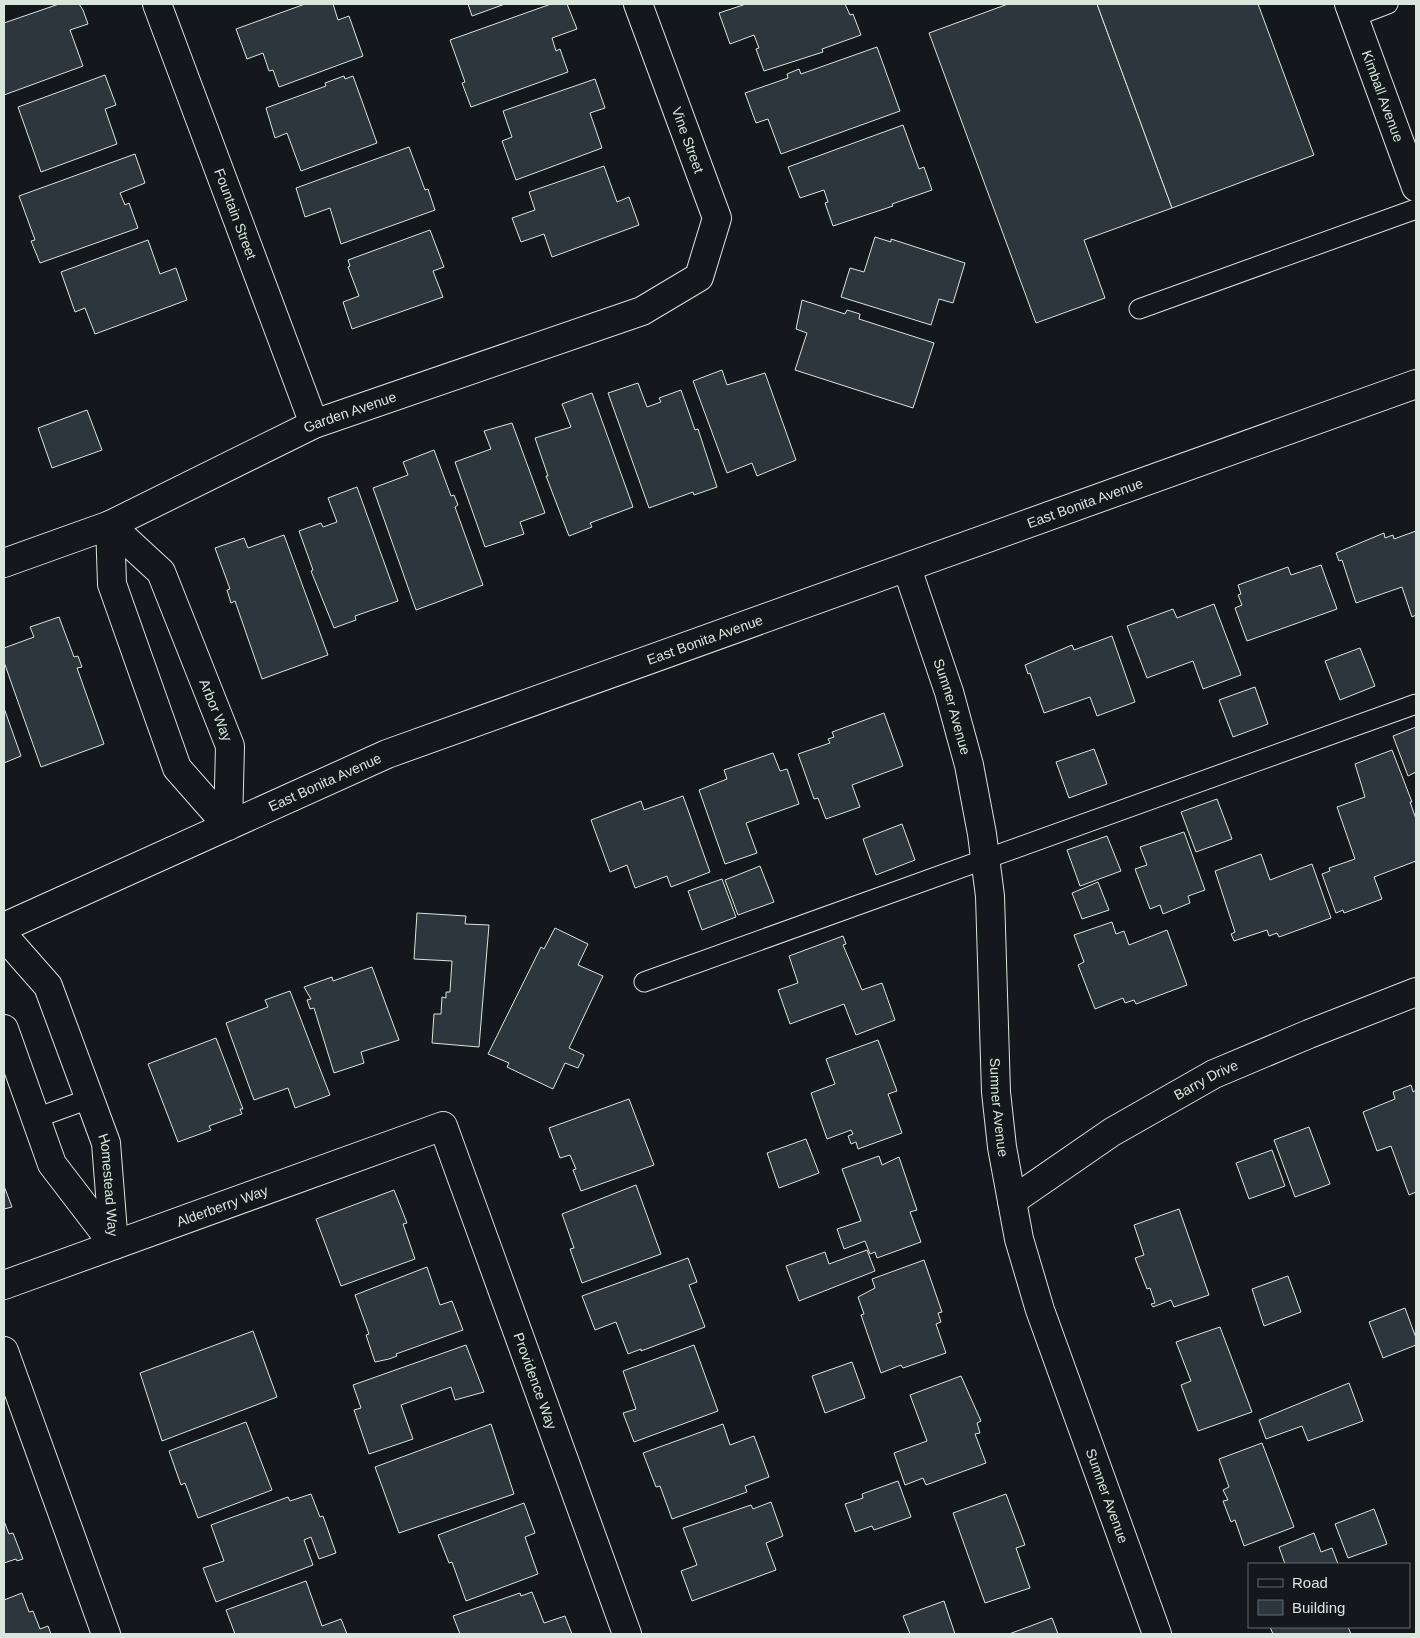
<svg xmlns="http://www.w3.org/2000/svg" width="1420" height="1638" viewBox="0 0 1420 1638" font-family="Helvetica,sans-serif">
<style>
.building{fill:#2c363c;stroke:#d8e6dc}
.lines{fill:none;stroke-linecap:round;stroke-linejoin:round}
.lane-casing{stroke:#d8e6dc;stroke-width:21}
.street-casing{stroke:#d8e6dc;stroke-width:30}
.secondary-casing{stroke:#d8e6dc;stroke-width:30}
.lane{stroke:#14181c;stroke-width:19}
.street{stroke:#14181c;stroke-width:28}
.secondary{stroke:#14181c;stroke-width:28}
.labels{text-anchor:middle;stroke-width:4;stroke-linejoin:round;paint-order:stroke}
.street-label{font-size:14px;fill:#d8e6dc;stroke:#14181c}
</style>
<rect width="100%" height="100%" fill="#14181c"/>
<g class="building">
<path d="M 59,4 L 79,4 L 83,10 L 88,24 L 70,30 L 83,66 L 4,95 L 4,23 Z"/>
<path d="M 305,4 L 333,4 L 338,20 L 349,16 L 363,56 L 279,87 L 273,70 L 269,71 L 263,53 L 247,59 L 236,29 Z"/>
<path d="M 468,4 L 505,4 L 472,16 Z"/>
<path d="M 551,4 L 567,4 L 577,29 L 552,38 L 556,51 L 560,49 L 568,72 L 471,107 L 462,83 L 465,82 L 450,40 Z"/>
<path d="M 746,4 L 845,4 L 850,15 L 853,14 L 861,35 L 822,49 L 823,52 L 764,71 L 756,49 L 759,48 L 754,35 L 730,44 L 719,13 Z"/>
<path d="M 1008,4 L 1097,4 L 1172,208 L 1084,240 L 1105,298 L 1036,323 L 929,33 Z"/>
<path d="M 1097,4 L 1258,4 L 1314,155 L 1172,208 Z"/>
<path d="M 877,47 L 900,111 L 781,154 L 768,119 L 756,123 L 745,93 L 788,78 L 787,74 L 799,69 L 801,74 Z"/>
<path d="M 105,75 L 116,105 L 105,109 L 117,144 L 41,172 L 18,107 Z"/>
<path d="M 344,76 L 345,79 L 353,76 L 377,143 L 301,171 L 287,133 L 275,138 L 266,108 L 326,86 L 325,83 Z"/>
<path d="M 595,79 L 605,108 L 590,113 L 602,148 L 516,180 L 502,141 L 512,137 L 503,111 Z"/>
<path d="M 903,125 L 919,169 L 924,167 L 932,190 L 892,204 L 893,206 L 833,226 L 825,203 L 828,202 L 824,190 L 800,198 L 788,167 Z"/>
<path d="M 409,147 L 425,190 L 428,189 L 435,210 L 341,244 L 330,208 L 305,217 L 296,188 Z"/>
<path d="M 135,154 L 145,183 L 120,193 L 125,205 L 129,203 L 138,228 L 40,263 L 31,241 L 35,240 L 19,196 Z"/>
<path d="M 604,166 L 617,202 L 629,197 L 639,225 L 552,257 L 544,234 L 521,242 L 512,218 L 535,210 L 529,192 Z"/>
<path d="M 430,230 L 444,267 L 433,271 L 443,297 L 352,329 L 343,302 L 359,296 L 348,267 L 350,266 L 348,260 Z"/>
<path d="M 875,237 L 891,242 L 891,239 L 965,263 L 953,303 L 939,299 L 931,325 L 841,297 L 850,268 L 864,272 Z"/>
<path d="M 148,240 L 160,274 L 176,268 L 187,300 L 95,334 L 85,308 L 75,312 L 61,272 Z"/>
<path d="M 802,300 L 845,314 L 847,310 L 860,314 L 859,319 L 934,343 L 913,408 L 795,370 L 807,333 L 796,329 Z"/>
<path d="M 722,370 L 727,385 L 765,373 L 796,460 L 757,476 L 752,463 L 727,473 L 693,381 Z"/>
<path d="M 638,383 L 647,407 L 661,402 L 659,398 L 681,390 L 695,430 L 698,429 L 717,487 L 694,495 L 693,492 L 649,508 L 608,393 Z"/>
<path d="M 592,393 L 633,507 L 590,523 L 592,527 L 569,536 L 546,476 L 548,476 L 535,438 L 571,427 L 562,404 Z"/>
<path d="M 87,410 L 102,450 L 52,468 L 38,428 Z"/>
<path d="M 512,423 L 545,513 L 520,522 L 524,534 L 485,547 L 455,462 L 491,449 L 484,431 Z"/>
<path d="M 434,450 L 451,496 L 454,495 L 458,505 L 455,507 L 483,585 L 416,610 L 373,488 L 408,475 L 403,462 Z"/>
<path d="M 357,487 L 398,601 L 355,616 L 356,620 L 334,628 L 311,571 L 313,570 L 299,531 L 321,523 L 323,527 L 337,522 L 328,498 Z"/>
<path d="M 1416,531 L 1416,615 L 1412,617 L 1402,587 L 1356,603 L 1342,560 L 1339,561 L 1336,553 L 1384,533 L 1385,538 L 1393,535 L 1394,539 Z"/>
<path d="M 284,535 L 328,655 L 262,679 L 235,601 L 231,603 L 227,590 L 230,589 L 215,548 L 244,538 L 248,548 Z"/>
<path d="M 1321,565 L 1337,609 L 1247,641 L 1235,608 L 1242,605 L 1238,595 L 1241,594 L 1238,585 L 1288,567 L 1291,575 Z"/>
<path d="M 1214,604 L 1241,675 L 1203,689 L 1193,661 L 1147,678 L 1127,626 L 1173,609 L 1177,618 Z"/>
<path d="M 59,617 L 74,657 L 78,656 L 82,667 L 77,668 L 104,744 L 41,767 L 4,662 L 4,648 L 34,637 L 30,627 Z"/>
<path d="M 1112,636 L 1135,702 L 1097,716 L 1090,697 L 1044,713 L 1030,673 L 1028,674 L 1025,665 L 1072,645 L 1074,650 Z"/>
<path d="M 1360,648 L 1375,686 L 1340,700 L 1325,661 Z"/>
<path d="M 1255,687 L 1268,724 L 1233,737 L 1219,700 Z"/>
<path d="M 4,708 L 21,756 L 4,763 Z"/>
<path d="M 884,713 L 903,766 L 852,785 L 860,807 L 826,819 L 818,798 L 814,799 L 798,754 L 830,743 L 828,739 L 834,737 L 832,732 Z"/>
<path d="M 1416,727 L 1416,772 L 1408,776 L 1393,736 Z"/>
<path d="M 1094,749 L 1107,784 L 1069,798 L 1056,762 Z"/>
<path d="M 1392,750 L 1412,802 L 1410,802 L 1416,819 L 1416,861 L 1374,877 L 1382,899 L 1344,913 L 1343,910 L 1336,913 L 1322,874 L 1330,871 L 1329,868 L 1355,859 L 1337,807 L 1365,797 L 1355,764 Z"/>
<path d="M 773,753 L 780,771 L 787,769 L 799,804 L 746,823 L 757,853 L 725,864 L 699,790 L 727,779 L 724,770 Z"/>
<path d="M 683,796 L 710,872 L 671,887 L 667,876 L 635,888 L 627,865 L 610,872 L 591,820 L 641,801 L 644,810 Z"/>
<path d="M 1217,799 L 1232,839 L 1196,852 L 1181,812 Z"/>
<path d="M 902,824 L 915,860 L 876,875 L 863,839 Z"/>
<path d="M 1184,832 L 1205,890 L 1188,896 L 1190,903 L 1163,914 L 1160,905 L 1150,909 L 1135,869 L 1147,865 L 1140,847 Z"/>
<path d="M 1107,836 L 1121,871 L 1080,886 L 1067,850 Z"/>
<path d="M 1261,854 L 1270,880 L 1312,864 L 1331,918 L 1279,937 L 1277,933 L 1269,936 L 1267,930 L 1234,941 L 1231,934 L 1235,932 L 1215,871 Z"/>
<path d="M 760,866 L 774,902 L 738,915 L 725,880 Z"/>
<path d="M 722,879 L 736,917 L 702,930 L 688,891 Z"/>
<path d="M 1098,882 L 1109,910 L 1082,919 L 1072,893 Z"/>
<path d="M 417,913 L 466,916 L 465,924 L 489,925 L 479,1047 L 432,1043 L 434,1014 L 441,1014 L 442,997 L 446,998 L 446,992 L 450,992 L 452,961 L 414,959 Z"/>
<path d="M 1112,922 L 1116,934 L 1124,931 L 1129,945 L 1167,930 L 1187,985 L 1136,1004 L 1134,1000 L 1125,1003 L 1123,998 L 1095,1009 L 1078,965 L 1084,962 L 1074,935 Z"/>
<path d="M 555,928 L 588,944 L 578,965 L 603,976 L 569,1048 L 584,1055 L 578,1068 L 565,1063 L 553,1089 L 507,1067 L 509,1063 L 488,1054 L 541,947 L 544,949 Z"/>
<path d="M 843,936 L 846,944 L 843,945 L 862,990 L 882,983 L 895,1020 L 856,1035 L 844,1004 L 790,1024 L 778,990 L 798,983 L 789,956 Z"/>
<path d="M 372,967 L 399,1040 L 361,1052 L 364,1063 L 334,1073 L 314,1008 L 310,1009 L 307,1000 L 311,999 L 304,987 L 332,977 L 333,981 Z"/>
<path d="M 290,991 L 330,1095 L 295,1108 L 288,1088 L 254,1100 L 226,1023 L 268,1007 L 265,1000 Z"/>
<path d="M 216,1038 L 243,1109 L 240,1109 L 242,1114 L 209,1126 L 211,1130 L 178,1142 L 148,1064 Z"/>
<path d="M 878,1040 L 897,1091 L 888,1094 L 902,1133 L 858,1149 L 856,1142 L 851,1144 L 848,1136 L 853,1134 L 851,1130 L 827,1139 L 811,1093 L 835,1084 L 826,1059 Z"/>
<path d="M 1411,1085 L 1413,1092 L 1416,1090 L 1416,1192 L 1409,1195 L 1391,1146 L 1377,1151 L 1363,1112 L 1395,1099 L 1393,1092 Z"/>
<path d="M 629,1099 L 654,1165 L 581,1191 L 573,1170 L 576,1169 L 570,1155 L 560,1158 L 549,1128 Z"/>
<path d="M 1309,1127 L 1330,1184 L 1295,1197 L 1274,1140 Z"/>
<path d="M 806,1139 L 819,1173 L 779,1188 L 767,1153 Z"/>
<path d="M 1272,1150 L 1285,1186 L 1249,1199 L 1236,1163 Z"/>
<path d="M 879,1156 L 882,1165 L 899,1157 L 917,1210 L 910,1212 L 921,1242 L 877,1258 L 875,1252 L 870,1254 L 865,1241 L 844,1249 L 837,1229 L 861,1221 L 842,1169 Z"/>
<path d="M 636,1185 L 661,1254 L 582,1283 L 570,1249 L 574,1248 L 562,1214 Z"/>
<path d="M 4,1186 L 12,1207 L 4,1209 Z"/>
<path d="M 394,1190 L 407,1223 L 403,1224 L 415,1259 L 341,1286 L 316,1219 Z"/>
<path d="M 1179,1209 L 1209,1295 L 1174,1307 L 1171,1300 L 1153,1307 L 1151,1304 L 1155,1303 L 1150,1288 L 1147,1289 L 1135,1258 L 1144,1255 L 1134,1225 Z"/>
<path d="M 867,1250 L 875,1271 L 799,1301 L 786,1266 L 825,1252 L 829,1264 Z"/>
<path d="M 688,1258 L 697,1282 L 689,1285 L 705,1327 L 641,1351 L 641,1349 L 628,1354 L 616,1322 L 595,1330 L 582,1296 Z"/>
<path d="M 924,1260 L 942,1312 L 938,1313 L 941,1322 L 936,1324 L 946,1353 L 903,1368 L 901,1365 L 881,1373 L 861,1315 L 864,1314 L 858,1297 L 875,1288 L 872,1279 Z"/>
<path d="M 427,1267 L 440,1305 L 452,1301 L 463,1330 L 396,1354 L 397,1356 L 389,1359 L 375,1362 L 366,1335 L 369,1334 L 355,1295 Z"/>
<path d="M 1288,1276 L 1301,1312 L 1264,1326 L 1252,1289 Z"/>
<path d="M 1405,1308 L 1416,1338 L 1416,1345 L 1383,1358 L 1369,1322 Z"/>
<path d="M 1220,1327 L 1252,1412 L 1198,1431 L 1181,1385 L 1191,1381 L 1176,1342 Z"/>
<path d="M 253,1331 L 277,1397 L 162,1441 L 140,1373 Z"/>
<path d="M 466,1345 L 484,1392 L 455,1400 L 451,1387 L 401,1405 L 413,1439 L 369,1454 L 354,1410 L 361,1408 L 353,1385 Z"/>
<path d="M 694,1345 L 718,1411 L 634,1442 L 623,1413 L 636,1409 L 623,1371 Z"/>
<path d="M 852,1362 L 865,1398 L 825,1413 L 812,1376 Z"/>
<path d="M 961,1376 L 981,1421 L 977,1423 L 980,1433 L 975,1434 L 986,1463 L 926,1485 L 923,1478 L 905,1485 L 894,1453 L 927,1441 L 910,1395 Z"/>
<path d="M 1349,1383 L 1363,1421 L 1308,1441 L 1302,1426 L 1266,1439 L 1259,1420 Z"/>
<path d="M 246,1422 L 272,1490 L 198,1518 L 185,1483 L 181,1485 L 169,1451 Z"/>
<path d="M 491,1424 L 514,1494 L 399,1533 L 375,1467 Z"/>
<path d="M 723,1424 L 730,1445 L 754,1436 L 769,1477 L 745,1486 L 747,1492 L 672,1519 L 660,1486 L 656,1487 L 643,1453 Z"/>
<path d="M 1262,1443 L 1294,1527 L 1244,1546 L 1235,1520 L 1231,1522 L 1223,1501 L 1228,1500 L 1223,1490 L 1229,1487 L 1219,1459 Z"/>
<path d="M 898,1481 L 911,1517 L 874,1530 L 872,1526 L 855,1532 L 845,1504 L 863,1498 L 862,1494 Z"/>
<path d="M 311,1494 L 320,1517 L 323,1516 L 336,1553 L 319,1559 L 311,1537 L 304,1540 L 313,1565 L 216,1602 L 203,1568 L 224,1561 L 211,1525 L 288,1497 L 290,1501 Z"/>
<path d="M 1006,1494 L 1025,1545 L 1016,1548 L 1030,1588 L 985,1603 L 953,1513 Z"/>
<path d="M 771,1502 L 783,1536 L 766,1543 L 776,1570 L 692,1601 L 681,1571 L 697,1565 L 683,1528 L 751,1505 L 753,1509 Z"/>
<path d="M 524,1503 L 535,1533 L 525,1537 L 538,1574 L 466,1601 L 452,1562 L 449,1563 L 438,1535 Z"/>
<path d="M 1374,1509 L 1387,1544 L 1348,1558 L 1335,1524 Z"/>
<path d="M 4,1521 L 9,1534 L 13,1533 L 23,1559 L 17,1561 L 16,1559 L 4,1563 Z"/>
<path d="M 1314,1533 L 1321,1552 L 1332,1548 L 1338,1564 L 1285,1564 L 1279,1547 Z"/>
<path d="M 306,1581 L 322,1626 L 341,1619 L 347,1634 L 235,1634 L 226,1610 Z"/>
<path d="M 532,1592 L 544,1623 L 565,1616 L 572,1634 L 460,1634 L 453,1616 L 520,1593 L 521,1596 Z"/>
<path d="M 22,1593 L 29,1612 L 33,1611 L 40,1629 L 48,1626 L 51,1634 L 4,1634 L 4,1600 Z"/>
<path d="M 944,1601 L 955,1634 L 910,1634 L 903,1616 Z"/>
<path d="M 1052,1618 L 1058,1634 L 1009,1634 Z"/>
<path d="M 1270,1627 L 1348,1627 L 1351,1634 L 1273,1634 Z"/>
</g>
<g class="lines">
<defs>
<g id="lane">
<path d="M 1354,17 L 1388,4"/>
<path d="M 1139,309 L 1416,209"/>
<path d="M 644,982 L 1416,704"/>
<path d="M 36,1118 L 89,1099"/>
</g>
<g id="street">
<path id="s1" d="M 157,4 L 314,424"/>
<path id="s2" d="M 1349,4 L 1416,187"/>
<path d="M 110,525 L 161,572 L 230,746 L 228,826 L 177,768 L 112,584 Z"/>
<path id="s3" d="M 4,563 L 110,525 L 314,424 L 642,311 L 699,277 L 717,218 L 638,4"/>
<path id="s4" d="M 907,568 L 949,692 L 969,765 L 982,834 L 990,896 L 996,1092 L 1002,1147 L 1019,1239 L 1040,1310 L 1157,1634"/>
<path id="s5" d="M 4,936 L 48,986 L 106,1143 L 114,1245"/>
<path d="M 4,1029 L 52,1164 L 114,1245"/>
<path id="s6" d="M 1012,1201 L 1112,1132 L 1214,1074 L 1309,1034 L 1416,992"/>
<path id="s7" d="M 4,1285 L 443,1126 L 627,1634"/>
<path d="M 4,1351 L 106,1634"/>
</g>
<g id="secondary">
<path id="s8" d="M 4,927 L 387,754 L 1416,384"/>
</g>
</defs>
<use href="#lane" class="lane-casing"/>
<use href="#street" class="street-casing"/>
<use href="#secondary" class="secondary-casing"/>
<use href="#lane" class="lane"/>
<use href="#street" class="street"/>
<use href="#secondary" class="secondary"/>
</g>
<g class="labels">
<g class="street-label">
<text dy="5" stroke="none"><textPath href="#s2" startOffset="98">Kimball Avenue</textPath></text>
<text transform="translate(688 140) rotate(70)" y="5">Vine Street</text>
<text dy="5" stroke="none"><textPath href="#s1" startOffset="224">Fountain Street</textPath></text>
<text dy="5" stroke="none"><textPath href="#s3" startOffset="378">Garden Avenue</textPath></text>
<text dy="5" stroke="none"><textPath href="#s8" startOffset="1162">East Bonita Avenue</textPath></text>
<text dy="5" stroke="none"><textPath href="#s8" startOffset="758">East Bonita Avenue</textPath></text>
<text dy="5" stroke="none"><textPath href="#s4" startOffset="146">Sumner Avenue</textPath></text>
<text transform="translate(216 710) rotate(68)" y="5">Arbor Way</text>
<text dy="5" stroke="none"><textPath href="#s8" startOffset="352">East Bonita Avenue</textPath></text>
<text dy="5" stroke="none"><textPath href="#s6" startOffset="229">Barry Drive</textPath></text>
<text dy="5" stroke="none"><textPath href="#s4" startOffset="551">Sumner Avenue</textPath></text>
<text dy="5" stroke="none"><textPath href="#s5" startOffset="276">Homestead Way</textPath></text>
<text dy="5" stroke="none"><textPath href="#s7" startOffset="232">Alderberry Way</textPath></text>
<text dy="5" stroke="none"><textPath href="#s7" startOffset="738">Providence Way</textPath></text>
<text dy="5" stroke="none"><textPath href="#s4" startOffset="956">Sumner Avenue</textPath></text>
</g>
</g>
<rect width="1420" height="1638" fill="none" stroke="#d8e6dc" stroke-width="10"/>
<rect x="1248" y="1563" width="162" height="65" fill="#14181c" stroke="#626a69"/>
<rect x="1258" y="1579" width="25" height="8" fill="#14181c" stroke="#626a69"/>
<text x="1292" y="1588" font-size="15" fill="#d8e6dc">Road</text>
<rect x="1258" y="1600" width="25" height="15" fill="#2c363c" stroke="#626a69"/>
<text x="1292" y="1613" font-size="15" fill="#d8e6dc">Building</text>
</svg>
